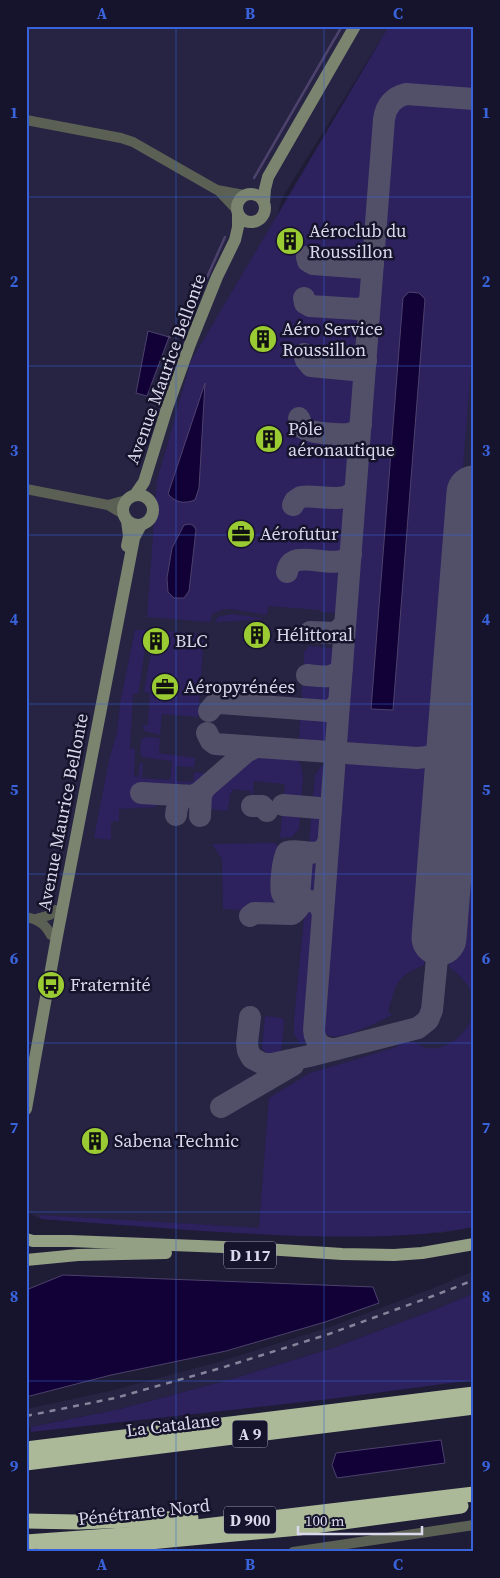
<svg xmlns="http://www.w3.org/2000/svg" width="500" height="1578" viewBox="0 0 500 1578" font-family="'Source Serif 4',serif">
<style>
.built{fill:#262343;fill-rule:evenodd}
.green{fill:#2d215e}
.water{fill:#110136;stroke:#4d426c}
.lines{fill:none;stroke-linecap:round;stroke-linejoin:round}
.stream{stroke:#4d426c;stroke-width:2.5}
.taxiway{stroke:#525068;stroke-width:22}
.runway{stroke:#525068;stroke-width:55}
.street{stroke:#5a6053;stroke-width:10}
.secondary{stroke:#7b846f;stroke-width:12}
.primary{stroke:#94a084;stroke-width:12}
.highway{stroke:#abb998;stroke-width:15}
.rail{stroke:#86849a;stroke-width:2.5;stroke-dasharray:6 6;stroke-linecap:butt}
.grid{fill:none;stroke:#3963db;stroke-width:1;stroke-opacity:0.55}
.labels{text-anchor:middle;stroke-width:5;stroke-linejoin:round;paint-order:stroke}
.shield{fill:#16132c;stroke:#9e9eb2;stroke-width:1}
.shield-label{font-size:16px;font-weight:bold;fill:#d9d9eb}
.poi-label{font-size:18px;fill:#d9d9eb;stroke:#16132c;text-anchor:start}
.street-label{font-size:18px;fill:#d9d9eb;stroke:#16132c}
.neatline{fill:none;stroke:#3963db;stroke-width:2}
.grid-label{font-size:16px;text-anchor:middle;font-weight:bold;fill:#3963db}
</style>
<rect width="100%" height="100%" fill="#1f1c36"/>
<g class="built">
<path d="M 26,26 L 474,26 L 474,1227 L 441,1233 L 256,1234 L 41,1219 L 26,1212 ZM 380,41 L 380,42 L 243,334 L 282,198 Z"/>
<path d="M 474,1271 L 474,1293 L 440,1308 L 333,1348 L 228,1380 L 120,1409 L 26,1428 L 26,1409 L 114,1390 L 218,1362 L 327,1328 L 431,1289 Z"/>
</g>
<g class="green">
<path d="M 389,26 L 474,26 L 474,92 C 461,91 447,90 434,89 C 409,87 389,85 380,114 L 342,578 L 338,610 L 336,613 L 322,612 L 320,610 L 268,606 L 267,615 L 231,609 L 224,609 L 212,614 L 210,622 L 147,617 L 157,481 L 191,361 Z"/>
<path d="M 408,99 L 474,104 L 474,327 L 443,721 L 435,740 L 428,746 L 415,751 L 358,747 L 347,741 L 342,730 L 392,112 L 398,105 Z"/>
<path d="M 232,614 L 267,619 L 215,622 L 218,617 Z"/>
<path d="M 135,630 L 148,630 L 138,694 L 133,694 L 130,748 L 135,749 L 134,776 L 138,777 L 140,763 L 143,763 L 142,778 L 170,780 L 172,761 L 142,757 L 140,752 L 141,740 L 145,737 L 160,738 L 159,753 L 195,758 L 194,767 L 176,766 L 176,781 L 193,782 L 194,772 L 209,774 L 232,755 L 238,752 L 192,791 L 187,788 L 186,784 L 181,783 L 180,789 L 162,788 L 162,783 L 155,783 L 155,790 L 141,790 L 141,795 L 157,797 L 156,807 L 119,809 L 119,821 L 111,822 L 111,840 L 94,838 L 110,756 L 117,733 L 120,704 Z"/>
<path d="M 155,630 L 204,634 L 198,717 L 162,714 L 160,735 L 145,731 L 142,725 L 148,725 L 150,693 L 144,692 Z"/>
<path d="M 474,638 L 474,1227 C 415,1238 359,1237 299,1236 C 213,1233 127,1225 41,1219 L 39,1215 L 259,1228 L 269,1098 L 310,1073 L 397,1047 L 397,1044 C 400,1043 405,1042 408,1042 C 420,1042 422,1051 437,1048 C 465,1042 483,1012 468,986 C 463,978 456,973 449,967 Z"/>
<path d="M 310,646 L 331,648 L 335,651 L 335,666 L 329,670 L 307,669 L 304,664 L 304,652 Z"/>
<path d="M 306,681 L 329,682 C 336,687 333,694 333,702 L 327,705 L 306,704 C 300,699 300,686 306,681 Z"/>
<path d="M 302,716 L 327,717 L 330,719 C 336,737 316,752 299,742 L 300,719 Z"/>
<path d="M 255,753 L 291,755 L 298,760 L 301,766 L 303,777 L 299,829 L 292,837 L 280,838 L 285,784 L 254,781 L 253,795 L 251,794 L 251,791 L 233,789 L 232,793 L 230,793 L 229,805 L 228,806 L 227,811 L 203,808 L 204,799 Z"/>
<path d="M 358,760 C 370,761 382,762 394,763 C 419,764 431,765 438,792 L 424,965 C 395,977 397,983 388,1011 L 392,1015 C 380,1021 340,1042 328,1035 C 324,1033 322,1029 320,1026 L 340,773 L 348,763 Z"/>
<path d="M 322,765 L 327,777 L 321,845 L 318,847 L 311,847 L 309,844 L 315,775 Z"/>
<path d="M 274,843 L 278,846 L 280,850 L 275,906 L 246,905 L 242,910 L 223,909 L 222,859 L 212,844 Z"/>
<path d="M 297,858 L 294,893 L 290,892 L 287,886 L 290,860 Z"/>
<path d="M 313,859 L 318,861 L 320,864 L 318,890 L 313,895 L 308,894 L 305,889 L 308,862 Z"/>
<path d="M 305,908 L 312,908 L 315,909 L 316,913 L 307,1037 L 304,1043 L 300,1043 L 294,1034 L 294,1019 Z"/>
<path d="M 265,1016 L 282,1018 L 284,1022 L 281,1051 L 273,1055 L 266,1053 L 262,1048 Z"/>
<path d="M 474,1293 L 474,1380 L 330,1399 L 31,1432 L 31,1427 L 120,1409 L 228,1380 L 333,1348 L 439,1308 Z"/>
</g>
<g class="water">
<path d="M 409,292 L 419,293 L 425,299 L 393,710 L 371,709 L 403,298 Z"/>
<path d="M 148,331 L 169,337 L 147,396 L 136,393 Z"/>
<path d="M 205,383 L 199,488 L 195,500 C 184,504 176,503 168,494 Z"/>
<path d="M 190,524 L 194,526 L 196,530 L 189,591 L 184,598 L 174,598 L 168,592 L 167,578 L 172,548 L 184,525 Z"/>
<path d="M 63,1275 L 373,1287 L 379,1303 L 325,1322 L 226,1351 L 111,1375 L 26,1397 L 26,1290 Z"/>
<path d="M 441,1440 L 445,1463 L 337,1478 L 332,1465 L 336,1453 Z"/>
</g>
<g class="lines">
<g class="stream">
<path d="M 254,178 L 342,26"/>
<path d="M 169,337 L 183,331 L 225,237"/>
</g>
<g class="taxiway">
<path d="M 307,257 L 308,261 L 313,264 L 367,268 L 373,264"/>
<path d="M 304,298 L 305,303 L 310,306 L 358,309 L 366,307 L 370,301"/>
<path d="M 304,354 L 306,360 L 311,366 L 353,370 L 359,368 L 366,361"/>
<path d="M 299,418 L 303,428 C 310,433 344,436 352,433 C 357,432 359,428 361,424"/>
<path d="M 293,505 L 295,501 L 301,497 C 318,494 343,505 355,490"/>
<path d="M 473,505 L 474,500"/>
<path d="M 287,572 C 292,544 337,575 351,554"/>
<path d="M 310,632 L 336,633 L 345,624"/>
<path d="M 307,675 C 320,676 334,680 342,668"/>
<path d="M 209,711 L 214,705 L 220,703 L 328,711 L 334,708 L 339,702"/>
<path d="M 207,733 L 211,741 L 215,744 L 417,758 C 449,755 450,747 456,719"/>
<path d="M 141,793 L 193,796 L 200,792 L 246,752 L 256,747"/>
<path d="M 283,805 L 331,809"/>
<path d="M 252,806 L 262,806 L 267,811"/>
<path d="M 176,815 C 177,805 179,798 189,796"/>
<path d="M 200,816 L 201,795 L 204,789"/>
<path d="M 298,908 L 302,859 L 306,854 L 310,853"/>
<path d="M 323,912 L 317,902 L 287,898 C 284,896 283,896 282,893 C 280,886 283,858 287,852 C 301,848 322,861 328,842"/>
<path d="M 250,916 L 254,913 L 292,914 C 299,910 299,903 306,900 L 303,898"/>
<path d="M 250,1017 L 247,1043 L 248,1051 L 252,1058 L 263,1064 L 272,1064 L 309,1056 L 418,1028 L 428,1020 L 432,1010 L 439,938"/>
<path d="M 335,1049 C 322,1049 315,1043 314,1030 L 384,119 C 386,106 393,97 406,94 L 474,99"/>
<path d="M 221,1107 L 293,1065"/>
</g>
<path class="runway" d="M 439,938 L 474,493"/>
<g class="street">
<path d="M 26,120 L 121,138 L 133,142 L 217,190 L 244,195"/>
<path d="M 220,192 L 237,210"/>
<path d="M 26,489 L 108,505 L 123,514"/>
<path d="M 108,505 L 126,500"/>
<path d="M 26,917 C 39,920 45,924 51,935"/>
<path d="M 36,919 L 50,915 L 55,910"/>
<path d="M 293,1552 L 474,1525"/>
</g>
<g class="secondary">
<circle cx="251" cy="208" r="14"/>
<path d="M 264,202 L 265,189 L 268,177 L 355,26"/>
<circle cx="138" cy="510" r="15"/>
<path d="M 135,495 L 144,482 L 167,408 L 190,344 L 217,277 L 235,240 L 238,227 L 238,215"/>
<path d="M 127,521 L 129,536 L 127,546"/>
<path d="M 26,1109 L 57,936 L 134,538 L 141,525"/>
</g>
<g class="primary">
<path d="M 26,1239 L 33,1241 L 70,1241 L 249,1248 L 342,1254 L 394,1255 L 422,1253 L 474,1244"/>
<path d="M 26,1260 L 78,1255 L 166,1253"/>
</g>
<g class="highway">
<path d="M 26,1449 L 474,1394"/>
<path d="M 26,1463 L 474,1407"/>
<path d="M 26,1521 L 77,1522 L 191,1518"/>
<path d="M 26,1542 L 137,1534 L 474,1494"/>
<path d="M 43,1552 L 299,1528 L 461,1506"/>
</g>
<path class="rail" d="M 26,1416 L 115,1398 L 221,1368 L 329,1334 L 433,1296 L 474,1280"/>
</g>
<path class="grid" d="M 176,26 L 176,1552M 324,26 L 324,1552M 26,197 L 474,197M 26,366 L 474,366M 26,535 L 474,535M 26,704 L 474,704M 26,874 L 474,874M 26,1043 L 474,1043M 26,1212 L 474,1212M 26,1381 L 474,1381"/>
<defs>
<symbol id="building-disc" viewBox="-11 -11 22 22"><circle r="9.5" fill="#9bcb33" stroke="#16132c"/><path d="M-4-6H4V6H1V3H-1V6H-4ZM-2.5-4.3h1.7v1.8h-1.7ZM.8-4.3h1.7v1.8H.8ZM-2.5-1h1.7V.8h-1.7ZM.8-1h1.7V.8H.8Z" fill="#111"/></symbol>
<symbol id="office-disc" viewBox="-11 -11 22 22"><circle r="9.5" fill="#9bcb33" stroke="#16132c"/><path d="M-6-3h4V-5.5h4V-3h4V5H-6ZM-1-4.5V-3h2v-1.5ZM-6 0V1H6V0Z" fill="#111"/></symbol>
<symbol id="bus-disc" viewBox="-11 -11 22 22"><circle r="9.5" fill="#9bcb33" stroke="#16132c"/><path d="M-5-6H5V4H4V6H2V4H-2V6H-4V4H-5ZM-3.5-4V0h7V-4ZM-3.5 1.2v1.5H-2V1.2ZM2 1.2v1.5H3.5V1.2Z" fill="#111"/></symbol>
</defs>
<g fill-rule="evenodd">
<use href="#building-disc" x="274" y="225" width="32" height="32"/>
<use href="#building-disc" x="247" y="323" width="32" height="32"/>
<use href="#building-disc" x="253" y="423" width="32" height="32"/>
<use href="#office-disc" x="225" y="518" width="32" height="32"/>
<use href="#building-disc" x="241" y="619" width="32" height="32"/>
<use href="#building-disc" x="140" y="625" width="32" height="32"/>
<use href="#office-disc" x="149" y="671" width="32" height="32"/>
<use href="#bus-disc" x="35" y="969" width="32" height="32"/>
<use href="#building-disc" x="79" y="1125" width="32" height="32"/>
</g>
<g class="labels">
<g class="shield">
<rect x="224" y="1241.5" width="52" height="27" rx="4"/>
<rect x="232.5" y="1420.5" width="35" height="27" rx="4"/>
<rect x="224" y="1506.5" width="52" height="27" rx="4"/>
</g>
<g class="shield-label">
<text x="250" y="1261">D 117</text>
<text x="250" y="1440">A 9</text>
<text x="250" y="1526">D 900</text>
</g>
<g class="poi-label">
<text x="309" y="237">Aéroclub du<tspan x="309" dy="21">Roussillon</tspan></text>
<text x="282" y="335">Aéro Service<tspan x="282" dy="21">Roussillon</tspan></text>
<text x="288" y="435">Pôle<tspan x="288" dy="21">aéronautique</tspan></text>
<text x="260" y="540">Aérofutur</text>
<text x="276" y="641">Hélittoral</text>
<text x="175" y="647">BLC</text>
<text x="184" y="693">Aéropyrénées</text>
<text x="70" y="991">Fraternité</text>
<text x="114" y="1147">Sabena Technic</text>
</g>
<g class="street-label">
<text transform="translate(166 369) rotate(-70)" y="6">Avenue Maurice Bellonte</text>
<text transform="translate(63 812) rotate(-79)" y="6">Avenue Maurice Bellonte</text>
<text transform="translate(173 1425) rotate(-7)" y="6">La Catalane</text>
<text transform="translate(144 1512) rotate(-6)" y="6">Pénétrante Nord</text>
</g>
</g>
<rect width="500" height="1578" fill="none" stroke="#16132c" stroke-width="55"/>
<path d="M298 1526v8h124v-8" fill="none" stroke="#d9d9eb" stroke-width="2.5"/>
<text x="305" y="1526" font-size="15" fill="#d9d9eb" stroke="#16132c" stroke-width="4" paint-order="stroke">100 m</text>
<rect x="28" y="28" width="444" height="1522" class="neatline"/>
<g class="grid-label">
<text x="102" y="19">A</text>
<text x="250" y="19">B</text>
<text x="398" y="19">C</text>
<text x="14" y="118">1</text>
<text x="486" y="118">1</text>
<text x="14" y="287">2</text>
<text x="486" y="287">2</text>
<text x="14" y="456">3</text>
<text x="486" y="456">3</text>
<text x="14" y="625">4</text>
<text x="486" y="625">4</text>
<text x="14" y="795">5</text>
<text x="486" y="795">5</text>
<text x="14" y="964">6</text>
<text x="486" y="964">6</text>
<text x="14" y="1133">7</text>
<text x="486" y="1133">7</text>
<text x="14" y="1302">8</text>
<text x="486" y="1302">8</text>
<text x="14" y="1472">9</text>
<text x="486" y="1472">9</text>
<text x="102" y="1570">A</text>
<text x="250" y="1570">B</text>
<text x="398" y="1570">C</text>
</g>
</svg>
